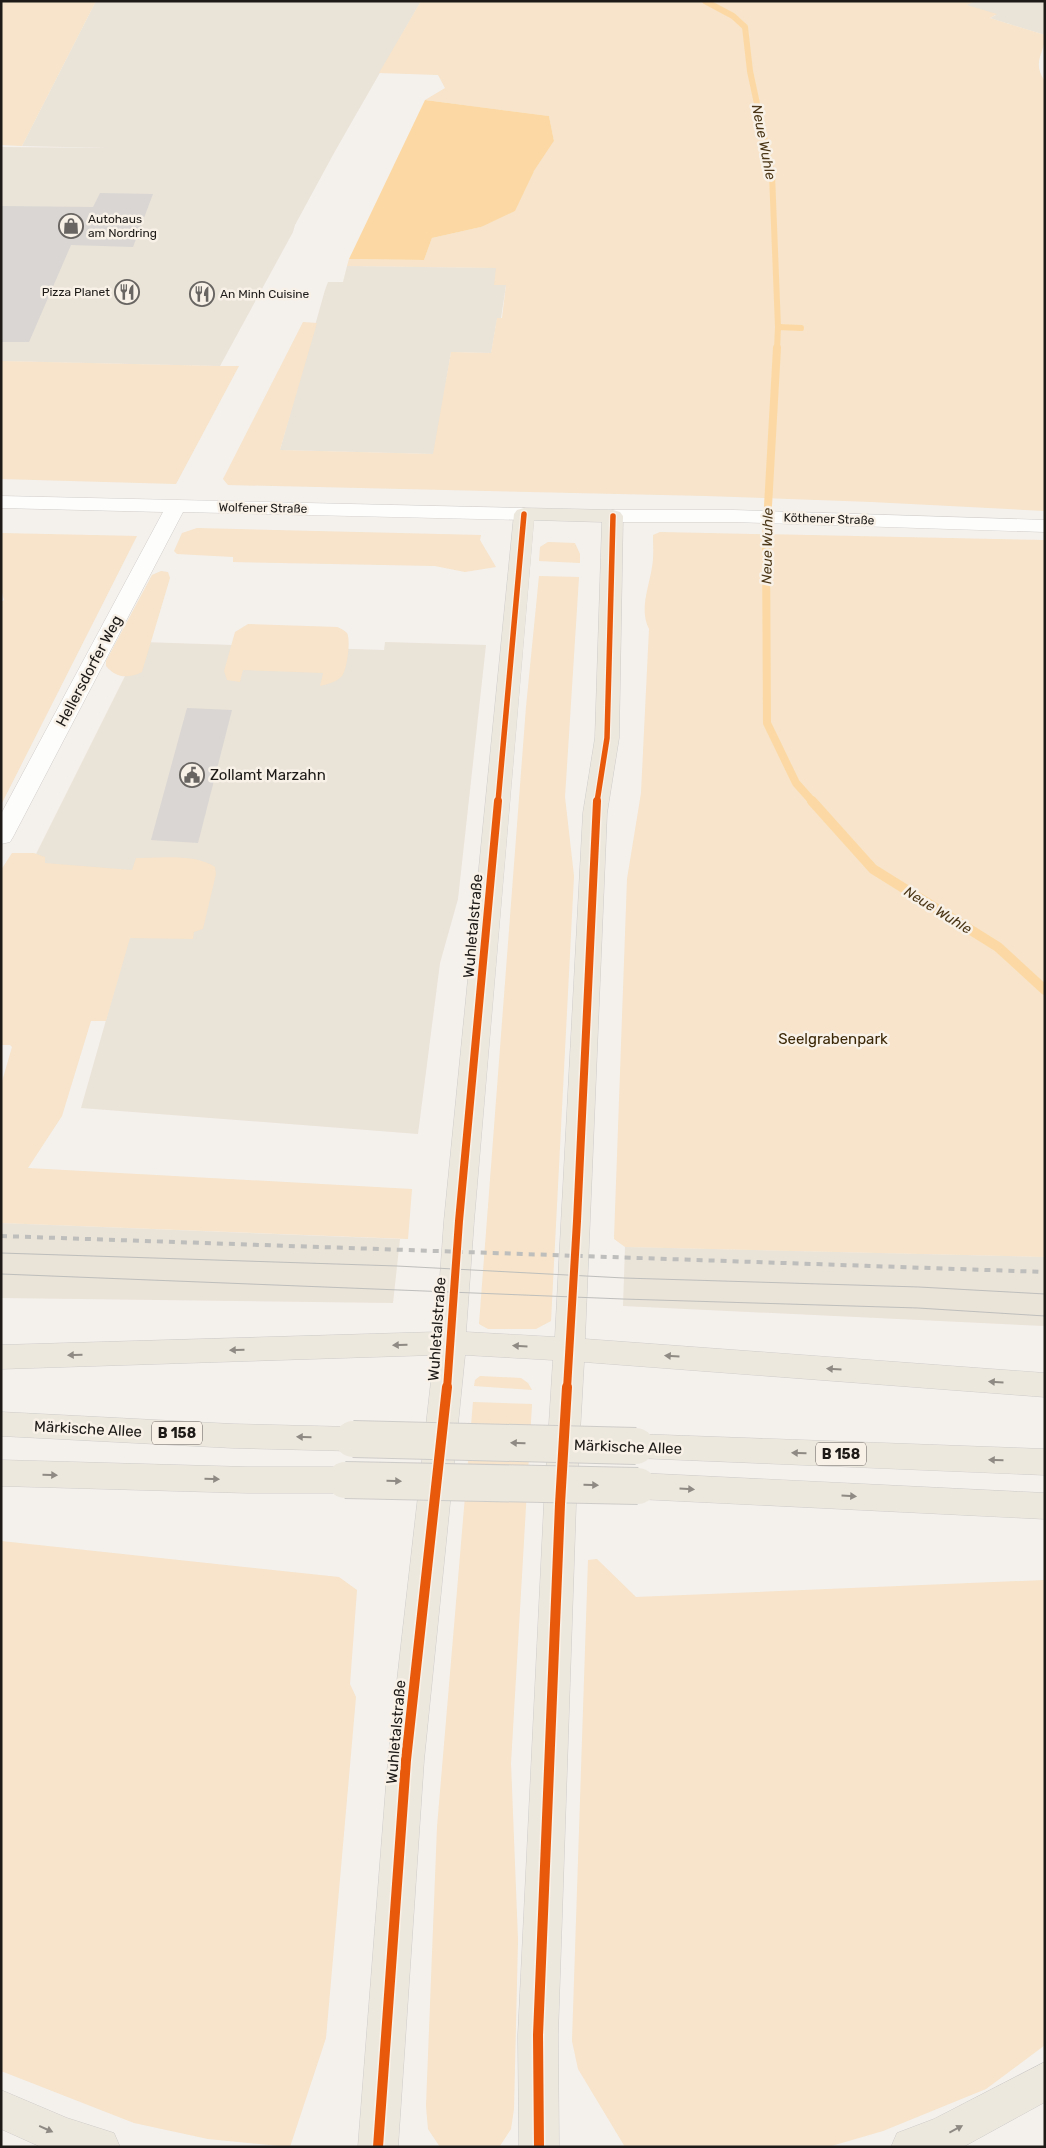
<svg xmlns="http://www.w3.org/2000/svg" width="1046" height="2148" viewBox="0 0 1046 2148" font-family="Rubik,sans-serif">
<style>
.built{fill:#eae3d8}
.green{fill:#f7e4ca}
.water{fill:#fcd9a4}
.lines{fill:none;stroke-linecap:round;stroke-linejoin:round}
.stream-far2{stroke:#fcd9a4;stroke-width:6}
.stream-far1{stroke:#fcd9a4;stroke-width:8}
.stream{stroke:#fcd9a4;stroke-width:10}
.building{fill:#d9d6d3}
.minor-casing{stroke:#d0cdca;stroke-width:1}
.major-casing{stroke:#ceccc9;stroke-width:1}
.minor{fill:#fdfdfc;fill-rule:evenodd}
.major{fill:#ede8de;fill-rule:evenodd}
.tram{stroke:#bebebc;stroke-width:1}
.rail{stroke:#bebebc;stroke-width:4;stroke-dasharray:6 6;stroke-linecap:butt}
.major-bridge-casing{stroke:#ceccc9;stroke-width:38;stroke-linecap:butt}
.major-bridge{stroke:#ede8de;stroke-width:36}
.cycleway-far2-casing{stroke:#f8f1e8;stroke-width:8}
.cycleway-far1-casing{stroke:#f8f1e8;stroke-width:11}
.cycleway-casing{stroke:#f8f1e8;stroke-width:13}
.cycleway-far2{stroke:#e8590c;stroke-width:5.5}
.cycleway-far1{stroke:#e8590c;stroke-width:8}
.cycleway{stroke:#e8590c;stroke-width:10}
.oneway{fill:#8f8b84}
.labels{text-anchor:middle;stroke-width:5;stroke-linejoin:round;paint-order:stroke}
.far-poi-label{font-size:12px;fill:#1d1a17;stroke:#f8f1e8;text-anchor:start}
.far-street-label{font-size:12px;fill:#1d1a17;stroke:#f8f1e8}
.far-water-label{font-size:14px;font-style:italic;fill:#4b3717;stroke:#f8f1e8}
.shield{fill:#f8f1e8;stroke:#5f5a56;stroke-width:1}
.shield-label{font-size:14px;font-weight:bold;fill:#1d1a17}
.street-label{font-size:15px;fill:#1d1a17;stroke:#f8f1e8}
.poi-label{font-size:15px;fill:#1d1a17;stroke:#f8f1e8;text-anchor:start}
.park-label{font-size:15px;fill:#3b2806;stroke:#f8f1e8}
</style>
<rect width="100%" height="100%" fill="#f4f0ec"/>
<g class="built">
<path d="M 96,1 L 421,1 L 334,153 L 295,225 L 293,232 L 220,366 L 1,361 L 1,147 L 109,148 L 22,146 Z"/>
<path d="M 975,1 L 1045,1 L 1045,35 L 990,18 L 996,15 L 966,5 Z"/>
<path d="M 347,266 L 496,268 L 506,285 L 501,318 L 497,319 L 491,353 L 451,352 L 434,454 L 280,450 L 325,290 L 328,282 L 343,282 Z"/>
<path d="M 142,642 L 384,650 L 385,642 L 486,645 L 458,899 L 440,963 L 418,1134 L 81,1108 L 147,876 L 32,862 Z"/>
<path d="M 1,1223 L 400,1239 L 393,1303 L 1,1298 Z"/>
<path d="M 625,1247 L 1045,1257 L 1045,1326 L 623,1306 Z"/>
</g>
<g class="green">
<path d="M 1,1 L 96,1 L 22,146 L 1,145 Z"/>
<path d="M 421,1 L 975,1 L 967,5 L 997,14 L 990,18 L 1045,35 C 1045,55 1031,61 1045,81 L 1045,511 L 872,502 L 707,496 L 228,485 L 223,479 L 303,322 L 317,323 L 280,450 L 433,454 L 451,352 L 491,353 L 497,318 L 502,318 L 506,285 L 494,285 L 496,268 L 347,266 L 349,259 L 424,260 L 432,238 L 481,227 L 534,171 L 554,141 L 549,116 L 425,100 L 445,88 L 438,75 L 379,73 Z"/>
<path d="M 1,361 L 220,366 L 239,366 L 176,484 L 1,479 Z"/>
<path d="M 197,528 L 481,535 L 480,540 L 496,567 L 465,572 L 435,566 L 233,562 L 233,557 L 177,554 L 174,551 L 182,533 Z"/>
<path d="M 660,532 L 1045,540 L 1045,1257 L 625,1247 L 614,1239 L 627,879 L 641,793 L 649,629 C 639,610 649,587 652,567 C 654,557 653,545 653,535 Z"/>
<path d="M 1,533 L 137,536 L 1,805 L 1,602 L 4,600 L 1,589 Z"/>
<path d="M 548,542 L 575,543 L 580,554 L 580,563 L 539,561 L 540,547 Z"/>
<path d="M 161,571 L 168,572 L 170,578 L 142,672 C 128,679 116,678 106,666 L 106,661 L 152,575 Z"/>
<path d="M 539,576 L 579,577 L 565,797 L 574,876 L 551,1321 L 536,1329 L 488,1329 L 479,1324 L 526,707 Z"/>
<path d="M 248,624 L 337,627 C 340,628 344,630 347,633 C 351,640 347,670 342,676 C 337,682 328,684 320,686 L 323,673 L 243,670 L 240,682 L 227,680 L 224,671 L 235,632 Z"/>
<path d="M 12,853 L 34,853 L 45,857 L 45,863 L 132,870 L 136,858 C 158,858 196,853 215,867 L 216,874 L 203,929 L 194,932 L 193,939 L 130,938 L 106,1021 L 91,1021 L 62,1116 L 28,1168 L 412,1189 L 408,1239 L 1,1223 L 1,1085 L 12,1047 L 10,1045 L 1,1045 L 1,870 Z"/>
<path d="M 480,1376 L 521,1378 L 528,1383 L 532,1390 L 474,1386 L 475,1380 Z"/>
<path d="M 473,1402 L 532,1404 L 511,1763 L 518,1940 L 514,2109 L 511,2129 L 500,2146 L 440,2147 L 428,2129 L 426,2106 L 437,1827 Z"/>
<path d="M 1,1541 L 339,1577 L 357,1590 L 350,1684 L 356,1697 L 326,2038 L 290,2147 L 208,2139 L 134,2123 L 1,2071 Z"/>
<path d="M 597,1559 L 636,1597 L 1045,1580 L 1045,2045 L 986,2089 L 883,2131 L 828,2147 L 625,2147 L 578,2069 L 572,2041 L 588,1560 Z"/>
</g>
<path class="water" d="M 425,100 L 549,116 L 554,141 L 534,171 L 515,211 L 481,227 L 432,238 L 424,260 L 349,259 Z"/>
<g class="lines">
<g class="stream-far2">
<path d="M 705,1 L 733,16 L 745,27 L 750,71 L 772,174 L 778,327 L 777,350"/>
<path d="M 778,327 L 801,328"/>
</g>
<path class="stream-far1" d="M 777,348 L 766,541 L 767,723 L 796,783 L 813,802"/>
<path class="stream" d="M 812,801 L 873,869 L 998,947 L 1045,990"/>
</g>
<g class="building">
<path d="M 100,193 L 153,194 L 133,247 L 71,245 L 29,342 L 1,342 L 1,206 L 93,207 Z"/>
<path d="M 187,708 L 232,710 L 198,843 L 151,840 Z"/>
</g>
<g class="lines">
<defs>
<g id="minor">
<path d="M 1,496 L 524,508 L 531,510 L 534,514 L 531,518 L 524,520 L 183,512 L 13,837 L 10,842 L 1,844 L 1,814 L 163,512 L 1,508 Z"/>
<path d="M 613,510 L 733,510 L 1045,520 L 1045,532 L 733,522 L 613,522 L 606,520 L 603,516 L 606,512 Z"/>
</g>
<g id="major">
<path d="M 524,508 L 613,510 L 620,512 L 623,516 L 619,738 L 607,813 L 585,1339 L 1045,1373 L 1045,1397 L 584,1362 L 576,1504 L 558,2035 L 559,2147 L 519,2147 L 518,2035 L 544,1504 L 553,1360 L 465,1355 L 424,1760 L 398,2147 L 358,2147 L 388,1760 L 434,1355 L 1,1369 L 1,1345 L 436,1332 L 444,1221 L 514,514 L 517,510 ZM 534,520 L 602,522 L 595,738 L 583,813 L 555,1337 L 466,1332 L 474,1221 Z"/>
<path d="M 1,1412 L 233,1424 L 353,1427 L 364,1430 L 369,1439 L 364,1448 L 353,1451 L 233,1448 L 1,1436 Z"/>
<path d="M 636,1434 L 1045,1449 L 1045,1475 L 636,1458 L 625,1455 L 620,1446 L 625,1437 Z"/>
<path d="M 1,1460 L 248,1467 L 345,1467 L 356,1471 L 361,1480 L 356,1489 L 345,1493 L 248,1493 L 1,1486 Z"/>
<path d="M 638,1473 L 1045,1493 L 1045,1519 L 638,1499 L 626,1495 L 622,1486 L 626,1477 Z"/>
<path d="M 1045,2062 L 1045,2102 L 963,2147 L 891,2147 L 897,2133 L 934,2119 Z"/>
<path d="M 1,2090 L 67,2118 L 114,2133 L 120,2147 L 41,2147 L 1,2129 Z"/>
</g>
</defs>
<use href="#minor" class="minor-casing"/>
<use href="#major" class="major-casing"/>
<use href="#minor" class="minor"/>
<use href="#major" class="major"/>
<g class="tram">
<path d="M 1,1253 L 397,1266 L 624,1278 L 919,1287 L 1045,1294"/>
<path d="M 1,1274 L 623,1299 L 918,1308 L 1045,1316"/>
</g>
<path class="rail" d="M 1,1236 L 1045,1272"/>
<defs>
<g id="major-bridge">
<path d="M 353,1439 L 636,1446"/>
<path d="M 345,1480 L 638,1486"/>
</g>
</defs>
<use href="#major-bridge" class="major-bridge-casing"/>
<use href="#major-bridge" class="major-bridge"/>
<defs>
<g id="cycleway-far2">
<path d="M 498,802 L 524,514"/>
<path d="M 597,802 L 607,738 L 613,516"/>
</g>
<g id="cycleway-far1">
<path d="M 447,1389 L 459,1221 L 498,801"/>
<path d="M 567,1389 L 577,1221 L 597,801"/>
</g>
<g id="cycleway">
<path d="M 378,2147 L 406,1760 L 447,1387"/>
<path d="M 539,2147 L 538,2035 L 560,1504 L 567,1387"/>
</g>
</defs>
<use href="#cycleway-far2" class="cycleway-far2-casing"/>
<use href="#cycleway-far1" class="cycleway-far1-casing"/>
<use href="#cycleway" class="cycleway-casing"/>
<use href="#cycleway-far2" class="cycleway-far2"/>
<use href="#cycleway-far1" class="cycleway-far1"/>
<use href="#cycleway" class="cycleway"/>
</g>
<defs><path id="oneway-solid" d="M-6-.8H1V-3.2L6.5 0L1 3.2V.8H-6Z" transform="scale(1.25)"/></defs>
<g class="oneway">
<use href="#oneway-solid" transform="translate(400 1345) rotate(178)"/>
<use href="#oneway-solid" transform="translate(520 1346) rotate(-177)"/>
<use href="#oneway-solid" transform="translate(237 1350) rotate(178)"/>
<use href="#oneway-solid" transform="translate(75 1355) rotate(178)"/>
<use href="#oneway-solid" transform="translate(672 1356) rotate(-176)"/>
<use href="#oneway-solid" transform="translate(834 1369) rotate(-176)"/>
<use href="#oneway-solid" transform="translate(996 1382) rotate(-176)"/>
<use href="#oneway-solid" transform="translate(304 1437) rotate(-179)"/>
<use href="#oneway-solid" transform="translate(518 1443) rotate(-178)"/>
<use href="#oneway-solid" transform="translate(799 1453) rotate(-178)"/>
<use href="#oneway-solid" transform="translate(996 1460) rotate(-178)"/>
<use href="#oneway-solid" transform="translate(50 1475) rotate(2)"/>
<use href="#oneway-solid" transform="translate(212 1479) rotate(2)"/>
<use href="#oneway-solid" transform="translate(394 1481) rotate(1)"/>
<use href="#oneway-solid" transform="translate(591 1485) rotate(1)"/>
<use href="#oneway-solid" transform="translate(687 1489) rotate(3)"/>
<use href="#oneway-solid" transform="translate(849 1496) rotate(3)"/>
<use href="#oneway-solid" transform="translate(46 2129) rotate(24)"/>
<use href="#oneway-solid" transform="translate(956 2129) rotate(-28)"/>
</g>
<defs>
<symbol id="shop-ring" viewBox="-11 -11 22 22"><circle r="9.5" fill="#f8f1e8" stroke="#686562" stroke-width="1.5"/><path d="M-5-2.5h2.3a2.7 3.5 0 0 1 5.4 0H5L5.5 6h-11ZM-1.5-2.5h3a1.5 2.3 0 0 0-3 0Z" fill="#686562"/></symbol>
<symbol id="restaurant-ring" viewBox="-11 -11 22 22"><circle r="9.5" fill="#f8f1e8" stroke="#686562" stroke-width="1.5"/><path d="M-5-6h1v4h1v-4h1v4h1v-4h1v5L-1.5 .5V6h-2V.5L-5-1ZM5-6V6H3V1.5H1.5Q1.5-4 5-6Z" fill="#686562"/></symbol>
<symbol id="civic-ring" viewBox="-11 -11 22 22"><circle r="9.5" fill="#f8f1e8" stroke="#686562" stroke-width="1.5"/><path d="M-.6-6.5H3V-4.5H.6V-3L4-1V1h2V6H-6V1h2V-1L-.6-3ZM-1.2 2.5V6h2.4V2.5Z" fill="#686562"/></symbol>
</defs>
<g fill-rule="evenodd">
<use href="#shop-ring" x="57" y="212" width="28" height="28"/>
<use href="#restaurant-ring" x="113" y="278" width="28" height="28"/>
<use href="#restaurant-ring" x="188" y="280" width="28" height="28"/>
<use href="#civic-ring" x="178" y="761" width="28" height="28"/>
</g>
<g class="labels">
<g class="far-poi-label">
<text x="88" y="223">Autohaus<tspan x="88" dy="14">am Nordring</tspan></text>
<text x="110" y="296" text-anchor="end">Pizza Planet</text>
<text x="220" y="298">An Minh Cuisine</text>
</g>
<g class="far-street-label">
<text transform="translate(263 508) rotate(1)" y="4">Wolfener Straße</text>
<text transform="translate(829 519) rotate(2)" y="4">Köthener Straße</text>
</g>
<g class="far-water-label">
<text transform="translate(764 142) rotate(79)" y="5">Neue Wuhle</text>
<text transform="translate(767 546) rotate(-89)" y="5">Neue Wuhle</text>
<text transform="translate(938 910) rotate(32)" y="5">Neue Wuhle</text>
</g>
<g class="shield">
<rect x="152" y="1421.5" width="50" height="23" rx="4"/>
<rect x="816" y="1442.5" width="50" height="23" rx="4"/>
</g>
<g class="shield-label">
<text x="177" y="1438">B 158</text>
<text x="841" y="1459">B 158</text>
</g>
<g class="street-label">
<text transform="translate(89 671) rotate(-62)" y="5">Hellersdorfer Weg</text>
<text transform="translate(473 926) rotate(-85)" y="5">Wuhletalstraße</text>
<text transform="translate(437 1329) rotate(-86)" y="5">Wuhletalstraße</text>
<text transform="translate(88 1429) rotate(3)" y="5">Märkische Allee</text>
<text transform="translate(628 1447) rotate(2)" y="5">Märkische Allee</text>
<text transform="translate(396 1732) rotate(-85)" y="5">Wuhletalstraße</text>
</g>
<g class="poi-label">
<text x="210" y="780">Zollamt Marzahn</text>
</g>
<g class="park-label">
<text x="833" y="1044">Seelgrabenpark</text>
</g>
</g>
<rect width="1046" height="2148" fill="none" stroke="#1d1a17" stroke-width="5"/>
</svg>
